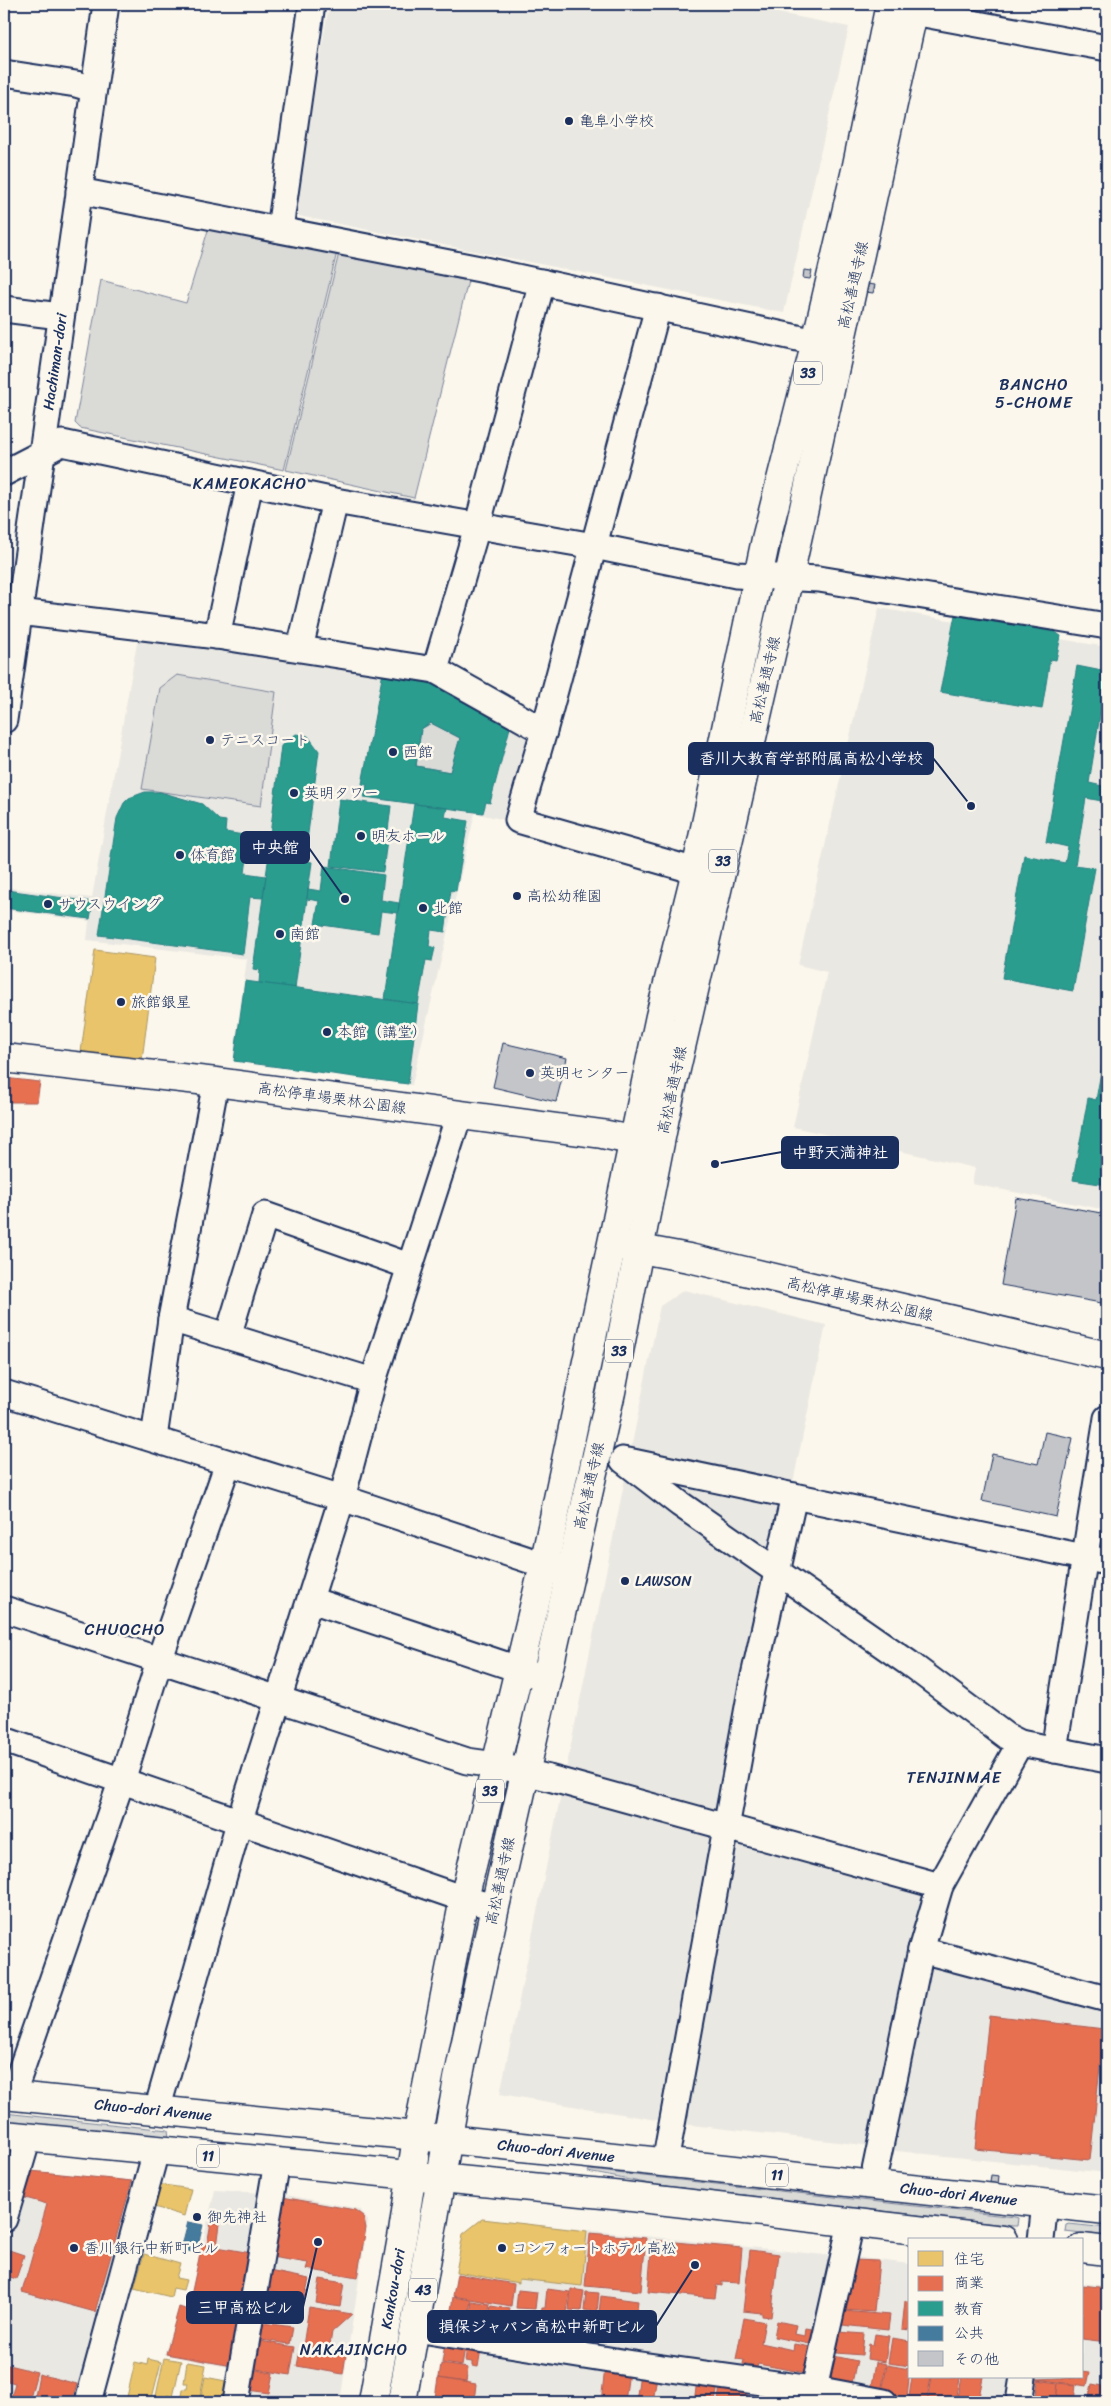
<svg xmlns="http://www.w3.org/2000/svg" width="1111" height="2406" viewBox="0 0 1111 2406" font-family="Sriracha,'Klee One',sans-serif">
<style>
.built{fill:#eae8e2}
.green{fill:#dadad7;stroke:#7a849a}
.homes{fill:#e9c46a;stroke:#ab9766}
.shops{fill:#e76f51;stroke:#aa5c55}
.schools{fill:#2a9d8f;stroke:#267c80;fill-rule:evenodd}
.public{fill:#457b9d;stroke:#38648a}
.building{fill:#c3c5c9;stroke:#1b2f5e}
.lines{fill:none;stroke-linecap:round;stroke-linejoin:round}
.minor-casing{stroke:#1b2f5e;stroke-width:29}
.major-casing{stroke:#1b2f5e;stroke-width:31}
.highway-casing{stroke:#1b2f5e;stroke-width:31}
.minor{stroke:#fbf7ec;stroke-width:25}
.major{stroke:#fbf7ec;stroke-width:28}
.highway{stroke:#fbf7ec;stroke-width:28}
.poi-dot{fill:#1b2f5e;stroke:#fbf7ec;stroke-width:2}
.labels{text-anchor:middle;stroke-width:5;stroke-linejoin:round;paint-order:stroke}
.shield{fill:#fbf7ec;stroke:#5e6b89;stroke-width:1}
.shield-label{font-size:14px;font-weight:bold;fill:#1b2f5e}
.poi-label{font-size:15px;fill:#1b2f5e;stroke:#fbf7ec;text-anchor:start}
.street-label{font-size:15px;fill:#1b2f5e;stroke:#fbf7ec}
.neighbourhood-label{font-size:16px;letter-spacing:1px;fill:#1b2f5e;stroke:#fbf7ec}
.leader{fill:none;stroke:#1b2f5e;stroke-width:2}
.callout-dot{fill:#1b2f5e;stroke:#fbf7ec;stroke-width:2}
.callout{fill:#1b2f5e;stroke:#1b2f5e;stroke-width:2}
.callout-label{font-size:16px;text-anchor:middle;font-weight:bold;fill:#fff}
</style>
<rect width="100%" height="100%" fill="#fbf7ec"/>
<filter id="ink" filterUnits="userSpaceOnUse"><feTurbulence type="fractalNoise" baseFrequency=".02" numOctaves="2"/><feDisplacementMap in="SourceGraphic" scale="10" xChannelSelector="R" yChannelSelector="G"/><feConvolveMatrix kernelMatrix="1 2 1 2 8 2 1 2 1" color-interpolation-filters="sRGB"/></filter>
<g filter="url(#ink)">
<g class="built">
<path d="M 329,4 L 734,4 L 849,27 L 784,313 L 294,215 Z"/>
<path d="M 879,608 L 1107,647 L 1107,1210 L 972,1184 L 975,1168 L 793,1127 L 827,972 L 798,965 Z"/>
<path d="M 140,626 L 422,668 L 523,722 L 531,739 L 509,821 L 475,813 L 412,1085 L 233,1061 L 247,959 L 87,940 L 89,921 L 4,910 L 4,887 L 92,898 Z"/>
<path d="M 684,1290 L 826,1325 L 718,1840 L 663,2121 L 500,2094 L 660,1306 Z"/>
<path d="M 733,1841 L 923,1890 L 929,1898 L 872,2146 L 683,2124 Z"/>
<path d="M 939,1962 L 1107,2009 L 1107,2173 L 887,2150 L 929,1965 Z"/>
<path d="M 29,2171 L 140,2181 L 80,2402 L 19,2402 L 4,2398 L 4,2249 Z"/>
<path d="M 215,2190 L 264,2193 L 233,2368 L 164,2355 L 179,2306 L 187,2308 Z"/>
<path d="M 281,2194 L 360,2209 L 368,2221 L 340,2402 L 244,2402 Z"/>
<path d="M 482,2219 L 834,2256 L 809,2378 L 448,2324 L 463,2234 Z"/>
<path d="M 853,2257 L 910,2264 L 910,2377 L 1009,2377 L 1006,2402 L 921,2402 L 835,2387 L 828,2377 Z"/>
<path d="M 1082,2283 L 1107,2286 L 1107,2402 L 1031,2402 L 1035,2377 L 1082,2377 Z"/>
<path d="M 444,2343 L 804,2395 L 803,2402 L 433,2402 Z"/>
</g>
<g class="green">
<path d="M 209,227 L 337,252 L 284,470 L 80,428 L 75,423 L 101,280 L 186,303 Z"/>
<path d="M 339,253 L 468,281 L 414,498 L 286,470 Z"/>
<path d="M 177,675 L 276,692 L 261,806 L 142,789 L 160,688 Z"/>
<path d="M 431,723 L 460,738 L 450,772 L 416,766 L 421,729 Z"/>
<path d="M 4,2113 L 168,2130 L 169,2138 L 4,2123 Z"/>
<path d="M 589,2170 L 1015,2217 L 1018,2218 L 1017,2226 L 1013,2226 L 656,2185 L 588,2172 Z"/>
<path d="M 1069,2224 L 1107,2228 L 1107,2236 L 1065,2231 L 1066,2225 Z"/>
</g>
<g class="homes">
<path d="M 95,950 L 155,958 L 142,1060 L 81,1052 Z"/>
<path d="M 157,2184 L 191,2189 L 184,2216 L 151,2206 Z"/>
<path d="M 482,2219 L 587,2231 L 582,2286 L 519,2279 L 519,2283 L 456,2272 L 463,2234 Z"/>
<path d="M 144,2254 L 180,2264 L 176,2278 L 186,2280 L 183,2290 L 173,2288 L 171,2297 L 134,2288 Z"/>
<path d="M 164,2358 L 181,2361 L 173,2397 L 167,2395 L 166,2398 L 156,2396 Z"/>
<path d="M 148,2359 L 161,2362 L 151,2402 L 127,2397 L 135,2362 L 147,2365 Z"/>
<path d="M 187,2362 L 206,2365 L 199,2402 L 181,2402 L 183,2389 L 187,2389 L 188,2383 L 184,2383 Z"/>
<path d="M 205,2377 L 231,2382 L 227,2402 L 200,2402 Z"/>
<path d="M 116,2398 L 131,2402 L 115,2402 Z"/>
</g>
<g class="shops">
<path d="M 4,1078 L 40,1082 L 37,1102 L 10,1102 L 10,1096 L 4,1095 Z"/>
<path d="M 989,2015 L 1104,2029 L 1090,2160 L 975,2149 Z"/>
<path d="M 31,2171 L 132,2181 L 95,2312 L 22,2292 L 47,2204 L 22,2197 Z"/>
<path d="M 282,2197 L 355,2210 L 363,2216 L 366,2228 L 357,2278 L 306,2269 L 308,2263 L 271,2257 Z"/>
<path d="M 211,2222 L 220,2224 L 217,2247 L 251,2253 L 232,2366 L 166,2354 L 179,2307 L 188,2310 L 202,2244 L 207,2245 Z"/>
<path d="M 590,2233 L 646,2238 L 641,2291 L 585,2286 Z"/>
<path d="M 652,2240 L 742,2248 L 739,2283 L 722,2282 L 722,2286 L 717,2285 L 715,2298 L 648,2292 Z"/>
<path d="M 6,2249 L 24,2255 L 16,2279 L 4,2275 Z"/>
<path d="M 750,2250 L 779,2254 L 771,2317 L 762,2316 L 762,2313 L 743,2311 Z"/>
<path d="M 854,2260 L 879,2261 L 874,2312 L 843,2310 Z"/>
<path d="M 269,2271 L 309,2279 L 305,2297 L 266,2290 Z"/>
<path d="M 457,2274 L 514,2284 L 511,2306 L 453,2296 Z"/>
<path d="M 320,2279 L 344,2283 L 340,2307 L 316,2303 Z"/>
<path d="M 1082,2285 L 1107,2288 L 1107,2342 L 1082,2339 Z"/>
<path d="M 547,2289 L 570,2292 L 566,2319 L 564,2318 L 563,2324 L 571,2325 L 570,2338 L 538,2336 L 542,2308 L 545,2308 Z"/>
<path d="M 571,2289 L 584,2291 L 581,2311 L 569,2310 Z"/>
<path d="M 518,2290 L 537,2292 L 535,2309 L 516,2308 Z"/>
<path d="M 586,2292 L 599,2293 L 597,2312 L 584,2310 Z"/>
<path d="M 601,2296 L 638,2301 L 633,2342 L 596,2337 Z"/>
<path d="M 453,2297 L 471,2300 L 467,2325 L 449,2323 Z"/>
<path d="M 472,2301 L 490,2304 L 486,2328 L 468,2326 Z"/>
<path d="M 905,2301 L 910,2301 L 910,2330 L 902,2329 Z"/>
<path d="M 491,2306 L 510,2309 L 506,2330 L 487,2327 Z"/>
<path d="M 309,2307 L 352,2314 L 332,2332 L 329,2351 L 303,2346 Z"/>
<path d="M 843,2311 L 890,2315 L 888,2330 L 842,2325 Z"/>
<path d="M 744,2318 L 765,2322 L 761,2343 L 793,2350 L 794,2344 L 811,2347 L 806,2373 L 758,2364 L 757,2367 L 743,2364 L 744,2360 L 736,2359 Z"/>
<path d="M 777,2321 L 796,2325 L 794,2334 L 805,2336 L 806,2328 L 818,2330 L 815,2345 L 774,2337 Z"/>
<path d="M 263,2323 L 293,2327 L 290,2344 L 261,2340 Z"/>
<path d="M 839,2332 L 864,2334 L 862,2355 L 837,2353 Z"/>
<path d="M 875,2334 L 889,2336 L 885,2362 L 867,2359 L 869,2344 L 873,2345 Z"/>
<path d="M 892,2338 L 910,2341 L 910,2366 L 888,2363 Z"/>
<path d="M 260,2341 L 295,2347 L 290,2375 L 251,2368 L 254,2353 L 259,2354 Z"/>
<path d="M 445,2344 L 465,2347 L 462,2366 L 442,2363 Z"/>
<path d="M 467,2347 L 481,2349 L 478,2367 L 472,2366 L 472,2362 L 465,2361 Z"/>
<path d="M 300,2350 L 346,2355 L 343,2374 L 297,2366 Z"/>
<path d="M 834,2356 L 857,2361 L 851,2387 L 834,2383 L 830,2378 Z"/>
<path d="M 876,2362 L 886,2364 L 881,2393 L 871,2391 Z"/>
<path d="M 4,2364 L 37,2372 L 29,2402 L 11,2398 L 15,2383 L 4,2380 Z"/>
<path d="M 441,2364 L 468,2368 L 466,2382 L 439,2378 Z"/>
<path d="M 887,2365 L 910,2369 L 907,2397 L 882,2392 Z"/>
<path d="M 605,2368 L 629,2371 L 625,2402 L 601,2402 Z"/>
<path d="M 251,2369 L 273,2373 L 269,2393 L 248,2390 Z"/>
<path d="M 1082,2371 L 1090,2372 L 1087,2386 L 1037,2379 L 1082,2377 Z"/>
<path d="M 640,2373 L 657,2376 L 653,2402 L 636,2402 Z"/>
<path d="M 39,2374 L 77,2384 L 72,2402 L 46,2396 L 45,2402 L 34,2402 Z"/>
<path d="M 912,2377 L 931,2377 L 927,2400 L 909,2397 Z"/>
<path d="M 932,2377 L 959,2377 L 955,2402 L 928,2401 Z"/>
<path d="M 961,2377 L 983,2377 L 978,2402 L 956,2402 Z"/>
<path d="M 438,2378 L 476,2384 L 474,2402 L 438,2402 L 439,2399 L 435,2398 Z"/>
<path d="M 1038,2380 L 1058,2383 L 1056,2402 L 1035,2402 Z"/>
<path d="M 697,2381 L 718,2385 L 715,2402 L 694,2402 Z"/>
<path d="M 1058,2383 L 1076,2385 L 1074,2402 L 1056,2402 Z"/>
<path d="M 720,2384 L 748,2388 L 746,2402 L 718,2402 Z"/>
<path d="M 1092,2384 L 1107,2387 L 1105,2402 L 1088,2402 Z"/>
<path d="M 525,2399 L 537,2401 L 537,2402 L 524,2402 Z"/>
</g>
<g class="schools">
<path d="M 955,615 L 1055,632 L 1061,636 L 1056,660 L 1050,659 L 1042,709 L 940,692 Z"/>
<path d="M 1077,666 L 1107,672 L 1089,783 L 1107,787 L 1107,802 L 1086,798 L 1075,865 L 1095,868 L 1073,991 L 1002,978 L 1024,855 L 1065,863 L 1068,847 L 1046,842 Z"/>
<path d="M 384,667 L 430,674 L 512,720 L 490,803 L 486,802 L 483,813 L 364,797 L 367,785 L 362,784 ZM 431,723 L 460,738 L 450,772 L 416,766 L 421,729 Z"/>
<path d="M 296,734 L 308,736 L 319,751 L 306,848 L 269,843 L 281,746 Z"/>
<path d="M 145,792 L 160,792 L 202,804 L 219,820 L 226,821 L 225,832 L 250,836 L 245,873 L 266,876 L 263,898 L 250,897 L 243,954 L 99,935 L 117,818 L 124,803 L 129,798 Z"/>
<path d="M 339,799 L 391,806 L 383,872 L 331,866 Z"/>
<path d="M 414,804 L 447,808 L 445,817 L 468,821 L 456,891 L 451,890 L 445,932 L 431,930 L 429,946 L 435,948 L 432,961 L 426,960 L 418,1004 L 385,999 Z"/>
<path d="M 274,851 L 307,856 L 306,861 L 312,862 L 295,988 L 259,983 L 260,970 L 253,969 L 269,855 L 273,856 Z"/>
<path d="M 324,866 L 384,875 L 381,900 L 399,903 L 398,913 L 381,911 L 378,933 L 315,924 L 319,901 L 307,899 L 308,889 L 321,891 Z"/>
<path d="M 6,890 L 93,902 L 90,919 L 4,908 Z"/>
<path d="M 245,981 L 418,1004 L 408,1084 L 234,1061 Z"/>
<path d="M 1104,1055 L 1107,1056 L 1107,1185 L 1073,1180 L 1088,1098 L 1096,1100 Z"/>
</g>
<path class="public" d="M 188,2222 L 203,2225 L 196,2253 L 181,2249 Z"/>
<g class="building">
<path d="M 804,270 L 812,271 L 810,279 L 803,278 Z"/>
<path d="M 867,284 L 875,285 L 873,293 L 866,292 Z"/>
<path d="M 503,1043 L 567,1058 L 556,1102 L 493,1087 Z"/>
<path d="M 1016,1198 L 1107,1214 L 1107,1304 L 1001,1285 Z"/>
<path d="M 1045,1432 L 1073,1438 L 1056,1517 L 982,1501 L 992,1454 L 1038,1464 Z"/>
<path d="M 991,2175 L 999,2176 L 998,2184 L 990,2183 Z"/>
</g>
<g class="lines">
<defs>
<g id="minor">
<path d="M 913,12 L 1107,48"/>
<path d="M 4,73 L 76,84 L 93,89"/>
<path d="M 79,191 L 480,269 L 816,342"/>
<path d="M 280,229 L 312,4"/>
<path d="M 4,309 L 60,316"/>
<path d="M 4,473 L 62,443 L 335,501 L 594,546 L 736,575 L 819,579 L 1107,626"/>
<path d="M 19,612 L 217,636 L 435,670 L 544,731 L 518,820 L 696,871"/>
<path d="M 217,636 L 250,483"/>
<path d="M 300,648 L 335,501"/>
<path d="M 435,670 L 477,527 L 542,282"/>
<path id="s1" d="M 4,720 L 106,4"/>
<path d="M 544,731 L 658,307"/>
<path d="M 171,1319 L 373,1381"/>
<path d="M 228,1336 L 265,1215 L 409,1266"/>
<path d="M 4,1393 L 342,1498 L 562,1571"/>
<path d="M 154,1438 L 171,1319 L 216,1082"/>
<path d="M 623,1460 L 680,1504 L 910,1664 L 1006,1736 L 1020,1743 L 1107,1760"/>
<path d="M 628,1461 L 1107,1562"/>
<path d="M 311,1600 L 539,1676"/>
<path d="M 4,1609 L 467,1761 L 496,1765 L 549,1778 L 940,1886"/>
<path d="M 4,1740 L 464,1899 L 495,1907"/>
<path d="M 1054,1750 L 1107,1418"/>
<path d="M 921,1950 L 1107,1999"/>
<path d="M 12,2096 L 125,1771 L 159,1661 L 228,1463"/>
<path d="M 157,2110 L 239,1823 L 342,1498 L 373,1381 L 459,1115"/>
<path d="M 665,2163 L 752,1685 L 794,1496"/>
<path d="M 872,2185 L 921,1950 L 940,1886 L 1020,1743"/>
<path d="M 4,2219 L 28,2138"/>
<path d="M 1041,2240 L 1045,2203"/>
<path d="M 416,2329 L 634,2364 L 826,2391 L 884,2402"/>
<path d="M 88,2402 L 156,2151"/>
<path d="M 236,2402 L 277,2162"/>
<path d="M 811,2402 L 851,2223"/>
<path d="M 1019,2402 L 1023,2377"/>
</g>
<g id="major">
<path d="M 4,1058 L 216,1082 L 602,1134 L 651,1144"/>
<path d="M 624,1246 L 689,1258 L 1107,1356"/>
<path id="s2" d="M 373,2402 L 403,2232 L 417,2137 L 464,1899 L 544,1565 L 660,1016 L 696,871 L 766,539 L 816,342 L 856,170 L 890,4"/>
<path d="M 402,2402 L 458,2079 L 495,1907 L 611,1392 L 665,1117 L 789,576 L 915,4"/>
</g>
<g id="highway">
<path id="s3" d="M 4,2095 L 447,2139 L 1107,2210"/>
<path d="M 4,2135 L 623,2196 L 1003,2240"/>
<path d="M 1082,2248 L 1107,2251"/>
</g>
</defs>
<use href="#minor" class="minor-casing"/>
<use href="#major" class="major-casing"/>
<use href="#highway" class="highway-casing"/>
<use href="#minor" class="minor"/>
<use href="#major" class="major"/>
<use href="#highway" class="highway"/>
</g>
</g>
<g class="poi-dot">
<circle cx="569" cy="121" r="5"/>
<circle cx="210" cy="740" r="5"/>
<circle cx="393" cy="752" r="5"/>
<circle cx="294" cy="793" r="5"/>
<circle cx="361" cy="836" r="5"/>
<circle cx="180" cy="855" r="5"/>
<circle cx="517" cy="896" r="5"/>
<circle cx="48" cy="904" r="5"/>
<circle cx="423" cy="908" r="5"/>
<circle cx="280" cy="934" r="5"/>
<circle cx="121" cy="1002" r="5"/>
<circle cx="327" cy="1032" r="5"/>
<circle cx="530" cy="1073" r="5"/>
<circle cx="625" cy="1581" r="5"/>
<circle cx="197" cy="2217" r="5"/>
<circle cx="74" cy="2248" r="5"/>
<circle cx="502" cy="2248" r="5"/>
</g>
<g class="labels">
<g class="shield">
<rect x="794" y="361.5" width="28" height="23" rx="4"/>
<rect x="709" y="849.5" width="28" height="23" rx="4"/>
<rect x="605" y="1339.5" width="28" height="23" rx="4"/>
<rect x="476" y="1779.5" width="28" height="23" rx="4"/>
<rect x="197" y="2144.5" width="22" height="23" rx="4"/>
<rect x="766" y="2163.5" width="22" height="23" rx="4"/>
<rect x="409" y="2278.5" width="28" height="23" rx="4"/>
</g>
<g class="shield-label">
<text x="808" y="378">33</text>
<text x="723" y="866">33</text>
<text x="619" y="1356">33</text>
<text x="490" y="1796">33</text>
<text x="208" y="2161">11</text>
<text x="777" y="2180">11</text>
<text x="423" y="2295">43</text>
</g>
<g class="poi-label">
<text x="579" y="126">亀阜小学校</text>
<text x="220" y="745">テニスコート</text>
<text x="403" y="757">西館</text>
<text x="304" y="798">英明タワー</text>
<text x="371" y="841">明友ホール</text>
<text x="190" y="860">体育館</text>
<text x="527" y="901">高松幼稚園</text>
<text x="58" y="909">サウスウイング</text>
<text x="433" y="913">北館</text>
<text x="290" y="939">南館</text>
<text x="131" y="1007">旅館銀星</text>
<text x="337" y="1037">本館（講堂）</text>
<text x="540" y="1078">英明センター</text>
<text x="635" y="1586">LAWSON</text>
<text x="207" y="2222">御先神社</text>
<text x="84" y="2253">香川銀行中新町ビル</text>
<text x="512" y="2253">コンフォートホテル高松</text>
</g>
<g class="street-label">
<text transform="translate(853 285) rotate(-77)" y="5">高松善通寺線</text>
<text dy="5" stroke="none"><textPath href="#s1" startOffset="362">Hachiman-dori</textPath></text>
<text transform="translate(765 680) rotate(-77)" y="5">高松善通寺線</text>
<text transform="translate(672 1090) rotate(-78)" y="5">高松善通寺線</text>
<text transform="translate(332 1098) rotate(8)" y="5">高松停車場栗林公園線</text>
<text transform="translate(860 1299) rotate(13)" y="5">高松停車場栗林公園線</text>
<text transform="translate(589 1486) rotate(-77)" y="5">高松善通寺線</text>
<text transform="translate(500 1881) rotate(-78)" y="5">高松善通寺線</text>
<text dy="5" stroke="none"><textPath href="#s3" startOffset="150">Chuo-dori Avenue</textPath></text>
<text dy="5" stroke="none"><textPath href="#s3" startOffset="555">Chuo-dori Avenue</textPath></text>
<text dy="5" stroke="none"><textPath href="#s3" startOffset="960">Chuo-dori Avenue</textPath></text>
<text dy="5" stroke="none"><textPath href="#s2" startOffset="115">Kankou-dori</textPath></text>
</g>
<g class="neighbourhood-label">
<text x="1034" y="390">BANCHO<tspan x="1034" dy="18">5-CHOME</tspan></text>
<text x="250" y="489">KAMEOKACHO</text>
<text x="125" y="1635">CHUOCHO</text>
<text x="954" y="1783">TENJINMAE</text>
<text x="354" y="2355">NAKAJINCHO</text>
</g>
</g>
<path class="leader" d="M971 806L933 758M345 899L309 848M715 1164L782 1152M318 2242L303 2307M695 2265L656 2326"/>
<g class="callout-dot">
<circle cx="971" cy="806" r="5"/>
<circle cx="345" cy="899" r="5"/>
<circle cx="715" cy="1164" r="5"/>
<circle cx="318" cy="2242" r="5"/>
<circle cx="695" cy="2265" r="5"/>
</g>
<g class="callout">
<rect x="689" y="743" width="244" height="31" rx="5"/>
<rect x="241" y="832" width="68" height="31" rx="5"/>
<rect x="782" y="1137" width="116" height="31" rx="5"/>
<rect x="187" y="2292" width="116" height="31" rx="5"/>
<rect x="428" y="2311" width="228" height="31" rx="5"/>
</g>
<g class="callout-label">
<text x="811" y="764">香川大教育学部附属高松小学校</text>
<text x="275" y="853">中央館</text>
<text x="840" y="1158">中野天満神社</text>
<text x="245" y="2313">三甲高松ビル</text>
<text x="542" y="2332">損保ジャパン高松中新町ビル</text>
</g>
<rect width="1111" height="2406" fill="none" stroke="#fbf7ec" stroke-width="20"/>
<rect x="10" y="10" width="1091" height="2386" fill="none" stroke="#1b2f5e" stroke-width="2" filter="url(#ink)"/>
<rect x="908" y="2238" width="175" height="140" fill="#fbf7ec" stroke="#a1a7b3"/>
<rect x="918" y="2251" width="25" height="15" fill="#e9c46a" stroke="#a1a7b3"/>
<text x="954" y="2264" font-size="15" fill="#1b2f5e">住宅</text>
<rect x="918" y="2276" width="25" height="15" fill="#e76f51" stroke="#a1a7b3"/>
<text x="954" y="2288" font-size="15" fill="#1b2f5e">商業</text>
<rect x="918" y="2301" width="25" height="15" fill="#2a9d8f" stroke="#a1a7b3"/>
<text x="954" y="2314" font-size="15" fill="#1b2f5e">教育</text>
<rect x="918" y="2326" width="25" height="15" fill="#457b9d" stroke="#a1a7b3"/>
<text x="954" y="2338" font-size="15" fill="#1b2f5e">公共</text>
<rect x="918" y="2351" width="25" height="15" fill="#c3c5c9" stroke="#a1a7b3"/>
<text x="954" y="2364" font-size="15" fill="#1b2f5e">その他</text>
</svg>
